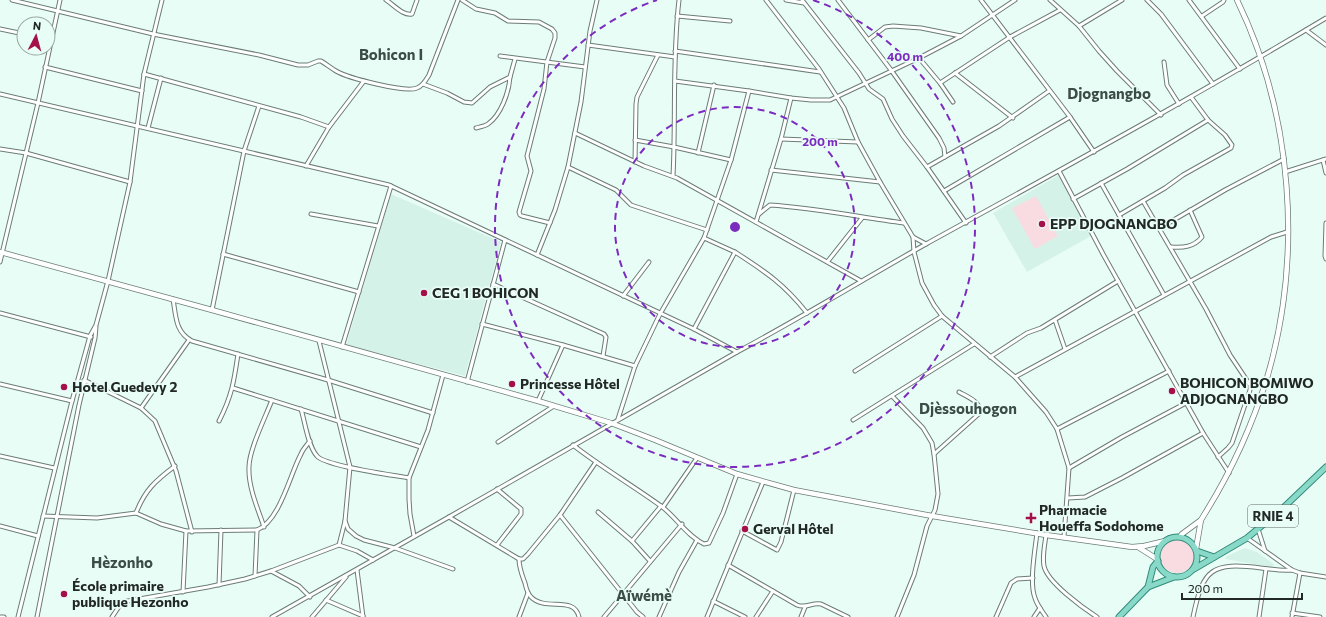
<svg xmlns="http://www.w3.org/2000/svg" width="1326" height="617" viewBox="0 0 1326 617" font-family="Commissioner,sans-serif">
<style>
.built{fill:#d5f2e9}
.green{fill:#f9dce1}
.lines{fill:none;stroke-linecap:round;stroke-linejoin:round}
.street-casing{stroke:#6b7c77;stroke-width:5}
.secondary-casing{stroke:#6b7c77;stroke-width:6}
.primary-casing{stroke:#328b79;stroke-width:7}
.street{stroke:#fff;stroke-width:3}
.secondary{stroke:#fff;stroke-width:4.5}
.primary{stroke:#89d9c9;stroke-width:5}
.ring{fill:none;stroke:#7b2cbf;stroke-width:2;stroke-dasharray:7 5}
.poi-dot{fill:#a5104b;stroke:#e9fdf7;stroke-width:1.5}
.labels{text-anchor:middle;stroke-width:3.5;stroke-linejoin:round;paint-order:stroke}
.shield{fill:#e9fdf7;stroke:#5d6865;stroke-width:1}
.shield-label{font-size:13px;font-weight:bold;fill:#212826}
.poi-label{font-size:14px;font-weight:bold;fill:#212826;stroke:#e9fdf7;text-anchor:start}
.neighbourhood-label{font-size:15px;font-weight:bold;fill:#3c4c47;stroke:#e9fdf7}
.centre{fill:#7b2cbf;stroke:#e9fdf7;stroke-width:2}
.ring-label{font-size:12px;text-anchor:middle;font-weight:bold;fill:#7b2cbf;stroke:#e9fdf7;stroke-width:3.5;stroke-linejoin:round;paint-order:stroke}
</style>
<rect width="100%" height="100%" fill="#e9fdf7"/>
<g class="built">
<path d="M 1059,175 L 1091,236 L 1027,272 L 993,213 Z"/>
<path d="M 391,194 L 501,242 L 465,376 L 346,345 Z"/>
<path d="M 1245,548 L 1257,552 L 1275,565 L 1271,567 L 1225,559 L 1227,556 Z"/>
</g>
<g class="green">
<path d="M 1036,196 L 1058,236 L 1035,249 L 1012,208 Z"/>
<circle cx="1177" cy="556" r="17"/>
</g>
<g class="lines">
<defs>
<g id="street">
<path d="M 12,0 L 153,34 L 259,55 L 298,65 L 308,65 L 318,61 L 321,61 C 326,64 331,68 336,71 C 348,78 405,93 417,88 C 423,86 426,80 429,75 L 458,0"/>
<path d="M 386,0 C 394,5 403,16 412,14 L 417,0"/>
<path d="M 462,0 L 476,9 L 495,13 L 508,21 L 539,22 L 552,29 L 555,33 L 555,38 L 547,62 L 544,89 L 527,156 L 531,171 L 519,212 L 520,215 L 522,216 L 550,223"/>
<path d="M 766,0 L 819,69 L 844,108 L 858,142 L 880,182 L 913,237 L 914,252 L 922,283 L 934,305 L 942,316 L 1015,377 L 1046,412 L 1057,429 L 1069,468 L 1064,537"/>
<path d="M 786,0 L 804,3"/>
<path d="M 802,0 L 859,73 L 869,89 L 883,99 L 892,119 L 903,136 L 927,167 L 966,223"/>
<path d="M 838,0 L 891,70 L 939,138 L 944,148 L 945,157"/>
<path d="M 981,0 L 1070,117 L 1094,152"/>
<path d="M 1050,0 L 1079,26 L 1099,51 L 1117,71 L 1161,115"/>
<path d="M 1147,0 L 1161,14 L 1213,84"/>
<path d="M 1189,0 L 1240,69"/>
<path d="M 677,16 L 730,21"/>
<path d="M 1202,16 L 1223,2 L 1224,0"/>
<path d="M 1079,26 L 1122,0"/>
<path d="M 0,29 L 24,34"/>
<path d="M 1306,30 L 1326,45"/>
<path d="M 868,40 L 885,27 L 893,26 L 921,28 L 961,36"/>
<path d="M 588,45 L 675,57"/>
<path d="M 675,51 L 820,72"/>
<path d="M 500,56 L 585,67"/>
<path d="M 919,58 L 940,83 L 953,102"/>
<path d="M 1164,62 L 1167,85 L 1179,104"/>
<path d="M 45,67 L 142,91"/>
<path d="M 955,73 L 1013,118"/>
<path d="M 144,74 L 301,117 L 329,127"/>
<path d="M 675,81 L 749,91 L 791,98 L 811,100 L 830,100 L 919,58 L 961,36 L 1015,0"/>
<path d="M 940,83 L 1010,37 L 1060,10"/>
<path d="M 423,84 L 447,93 L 464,102 L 472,103 L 490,87 L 510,77 L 515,59"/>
<path d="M 0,94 L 389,185 L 694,329 L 737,352 C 801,318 862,280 926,244 C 1060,170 1194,97 1326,18"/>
<path d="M 148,128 L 161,78"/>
<path d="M 476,128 C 480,127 485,126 488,124 C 501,115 509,92 510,77"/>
<path d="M 575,133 L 644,166 L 677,178 L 861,281"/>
<path d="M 781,139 L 858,142"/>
<path d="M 635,140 L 674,147 L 731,160"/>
<path d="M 0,149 L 26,153 L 130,182"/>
<path d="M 698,153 L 714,85"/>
<path d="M 1323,160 L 1326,173"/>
<path d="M 635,162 L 636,104 L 637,97 L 658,55"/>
<path d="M 306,166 L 329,127 L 364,81"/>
<path d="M 568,167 L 616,190 L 631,205 L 707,230"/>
<path d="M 927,167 L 999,126 L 1049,91"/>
<path d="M 771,170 L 880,182"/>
<path d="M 1059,171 L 1103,254 L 1203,433 L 1229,473"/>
<path d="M 1285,172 L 1326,159"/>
<path d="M 673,176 C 676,118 672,58 679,0"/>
<path d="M 1101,183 L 1164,295"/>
<path d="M 944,191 L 1070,117"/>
<path d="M 1073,199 L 1127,169 L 1208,120"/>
<path d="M 1143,201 L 1206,309 L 1230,355 L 1250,385 L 1250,390 L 1232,443 L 1228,448 L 1218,457"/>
<path d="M 311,214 L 378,226"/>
<path d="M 759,214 L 770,205 C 815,208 859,217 904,223"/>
<path d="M 1119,215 L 1165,188 L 1183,175 L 1231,148 L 1232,145 L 1225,135 L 1208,120 L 1191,97"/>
<path d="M 756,222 L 781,139 L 791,98"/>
<path d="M 1326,223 L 1325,256 L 1326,259"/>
<path d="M 1160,228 L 1225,190 L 1284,159"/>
<path d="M 913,237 L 926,244"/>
<path d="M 1171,247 C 1183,248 1194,247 1202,237 L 1190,210"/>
<path d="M 735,252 C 766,272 784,284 807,313"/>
<path d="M 223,254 L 359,292"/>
<path d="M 537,255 L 555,210 L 568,167 L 581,102 L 590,31 L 597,0"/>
<path d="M 828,261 L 862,218"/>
<path d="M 0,262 L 38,103 L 60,0"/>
<path d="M 493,284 L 604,334 L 606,337 L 603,356"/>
<path d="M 623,296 L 649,262"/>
<path d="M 173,299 C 176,316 175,332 192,341 L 328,380 L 433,413"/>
<path d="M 212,310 L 244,151 L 259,106"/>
<path d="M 0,313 L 91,337"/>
<path d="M 1055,320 L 1065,349"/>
<path d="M 482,324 L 563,345 L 635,366"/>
<path d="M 694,329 L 735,252 L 704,238"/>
<path d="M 319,341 L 350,467 L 345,521 L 339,545"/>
<path d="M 342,347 L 391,186"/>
<path d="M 990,357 L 1027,333 L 1041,328 L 1118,281"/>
<path d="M 855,371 L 942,316"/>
<path d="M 1015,377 L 1271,237 L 1287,232"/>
<path d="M 84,380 L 141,408 L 155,421 L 176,471 L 192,532"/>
<path d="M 467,382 L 505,240"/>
<path d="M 0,384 L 72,401"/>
<path d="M 233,388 L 421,447"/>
<path d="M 892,396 L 923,428 L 932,443 L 934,454 L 938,494 L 935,510 L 927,526 L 914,575 L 897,617"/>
<path d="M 538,401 L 563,345"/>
<path d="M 141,408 L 189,340"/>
<path d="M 301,409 C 305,422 308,446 317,456 C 325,466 393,475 409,478"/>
<path d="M 618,419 L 635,366 L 660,314 L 704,238 L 731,160 L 749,91"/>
<path d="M 853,420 L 974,344"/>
<path d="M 219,421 C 232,396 234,381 238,354"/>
<path d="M 1057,429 L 1169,371"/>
<path d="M 498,442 L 554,406"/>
<path d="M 573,445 C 601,467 632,485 661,506 C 676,517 687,536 704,544 L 709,543 L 723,513 L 737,474"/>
<path d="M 934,454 L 981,412 C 979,401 968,397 959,392"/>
<path d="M 0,456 L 54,468"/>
<path d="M 1069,468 L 1122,437 L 1186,403"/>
<path d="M 1068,498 L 1085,497 L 1122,478 L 1203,433"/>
<path d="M 663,507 L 697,458"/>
<path d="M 598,512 L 632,541"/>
<path d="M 136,513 C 145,490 155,481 175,466"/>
<path d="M 560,515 L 637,612 L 643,617"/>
<path d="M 43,516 L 97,518 L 136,513 L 161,524 L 186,531 L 257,530 C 280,521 290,474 301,454 C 303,449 307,445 310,441"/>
<path d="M 449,517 L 519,559"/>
<path d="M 345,521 L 348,529 L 356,536 L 364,540 L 395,548 L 453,569"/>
<path d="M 0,526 L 38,536"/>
<path d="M 264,527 C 258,509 248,487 249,467 C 249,450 265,418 272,400"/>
<path d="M 1258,529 L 1265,551"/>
<path d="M 742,531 L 777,550 L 781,542 L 794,490"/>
<path d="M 1037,533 C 1035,550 1029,583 1035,598 C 1037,605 1042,611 1046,617"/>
<path d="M 1046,535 C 1045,544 1042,556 1044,566 C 1047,582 1083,608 1097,617"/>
<path d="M 414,536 L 410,514 L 409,499 L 409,478 L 428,430 L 443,375"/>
<path d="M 1247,538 L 1292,570 L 1300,573 L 1326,577"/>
<path d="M 497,545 L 521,514 L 521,509 L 497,489"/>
<path d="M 519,559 L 523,559 L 528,554 L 560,515 L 596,462"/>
<path d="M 519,559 C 519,568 522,575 525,583 C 526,588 528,594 531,597 C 546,612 574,595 579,617"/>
<path d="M 650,561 L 632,541 L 661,506"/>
<path d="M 728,565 L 797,605 C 806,609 812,602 821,604 L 848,617"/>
<path d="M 357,570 L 363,617"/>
<path d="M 271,571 L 299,586 L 310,597"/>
<path d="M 255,576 L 257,530"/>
<path d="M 219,585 L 221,530"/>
<path d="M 183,592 L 186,531"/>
<path d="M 326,600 L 363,616"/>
<path d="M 713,601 L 745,617"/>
<path d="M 1292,613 L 1320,617"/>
<path d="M 0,617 L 4,617"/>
<path d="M 18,617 L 72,401 L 90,336 L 96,325 L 108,281 L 130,182 L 144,74 L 162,0"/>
<path d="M 37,617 L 79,405 L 95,338 L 96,327"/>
<path d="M 112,617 L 122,602 L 208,587 L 245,579 L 271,571 L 339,545 L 357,551 L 373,560"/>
<path d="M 272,617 L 449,517 L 737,352"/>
<path d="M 312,617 L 346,577"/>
<path d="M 519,617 L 528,593"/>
<path d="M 604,617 L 682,524"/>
<path d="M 659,617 L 679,572 L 697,540"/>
<path d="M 707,617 L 763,482"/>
<path d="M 756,617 L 773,591"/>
<path d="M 801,617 L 805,607"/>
<path d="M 996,617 L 1011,583 L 1017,579 L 1033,578"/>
<path d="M 1034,617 L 1040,608"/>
<path d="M 1193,617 C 1203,568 1212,562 1261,568 C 1272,569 1281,571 1292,570"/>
<path d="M 1259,617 L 1266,569"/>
<path d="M 1292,617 L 1300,573"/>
</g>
<g id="secondary">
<path d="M 0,252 L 212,310 L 538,401 L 611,423 L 655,440 L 737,474 L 794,490 L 932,516 L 1046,535 L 1132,547 L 1144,546 L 1165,541"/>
<path d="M 1180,537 L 1182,534 L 1201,520 L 1204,515 C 1231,472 1252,426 1267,378 C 1303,256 1293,115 1237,0"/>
<path d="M 1138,547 L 1157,559"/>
<path d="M 1196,549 L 1201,520"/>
</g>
<g id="primary">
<circle cx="1177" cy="557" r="20"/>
<path d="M 1197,551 L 1214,557"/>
<path d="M 1194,569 L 1247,538 L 1283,508 L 1326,467"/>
<path d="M 1148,587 L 1153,567 L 1158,561"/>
<path d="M 1119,617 L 1148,587 L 1174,577"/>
</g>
</defs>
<use href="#street" class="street-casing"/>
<use href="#secondary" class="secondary-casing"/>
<use href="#primary" class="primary-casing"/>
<use href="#street" class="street"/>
<use href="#secondary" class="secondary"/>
<use href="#primary" class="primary"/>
</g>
<g class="ring">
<circle cx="735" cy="227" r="120"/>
<path d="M813 0A240 240 0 1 1 657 0"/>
</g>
<g class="poi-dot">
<circle cx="1042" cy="224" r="4"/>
<circle cx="424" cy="293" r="4"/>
<circle cx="512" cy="384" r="4"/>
<circle cx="64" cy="387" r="4"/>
<circle cx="1172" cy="391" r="4"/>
<path d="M1029 512h4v4h4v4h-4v4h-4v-4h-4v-4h4z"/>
<circle cx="745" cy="529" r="4"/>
<circle cx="64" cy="594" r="4"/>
</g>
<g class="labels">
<rect class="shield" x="1248" y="505" width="50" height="22" rx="3"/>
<g class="shield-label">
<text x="1273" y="521">RNIE 4</text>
</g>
<g class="poi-label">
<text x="1050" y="229">EPP DJOGNANGBO</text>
<text x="432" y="298">CEG 1 BOHICON</text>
<text x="1180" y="388">BOHICON BOMIWO<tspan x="1180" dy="16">ADJOGNANGBO</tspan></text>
<text x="520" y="389">Princesse Hôtel</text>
<text x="72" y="392">Hotel Guedevy 2</text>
<text x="1039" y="515">Pharmacie<tspan x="1039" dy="16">Houeffa Sodohome</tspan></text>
<text x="753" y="534">Gerval Hôtel</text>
<text x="72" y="591">École primaire<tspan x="72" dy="16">publique Hezonho</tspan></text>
</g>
<g class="neighbourhood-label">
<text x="391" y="60">Bohicon I</text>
<text x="1109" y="99">Djognangbo</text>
<text x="968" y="414">Djèssouhogon</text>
<text x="122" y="568">Hèzonho</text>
<text x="644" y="601">Aïwémè</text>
</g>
</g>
<circle cx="735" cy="227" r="6" class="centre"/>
<g class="ring-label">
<text x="905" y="61">400 m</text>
<text x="820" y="146">200 m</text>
</g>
<g transform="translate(36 36) rotate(6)"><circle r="19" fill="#e9fdf7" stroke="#99a8a3"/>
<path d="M0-3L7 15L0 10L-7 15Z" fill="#a5104b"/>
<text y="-6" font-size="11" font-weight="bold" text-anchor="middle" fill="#212826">N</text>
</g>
<path d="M1182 593v6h120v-6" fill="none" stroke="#212826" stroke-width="2"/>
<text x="1188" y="593" font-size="12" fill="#212826" stroke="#e9fdf7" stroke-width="3" paint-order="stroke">200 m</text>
</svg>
